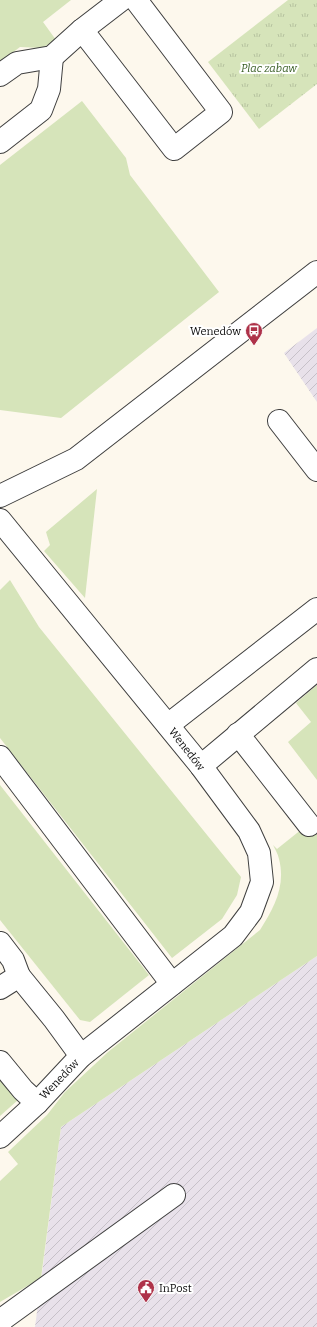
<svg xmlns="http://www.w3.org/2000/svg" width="317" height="1327" viewBox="0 0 317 1327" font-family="Bitter,serif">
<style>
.industrial{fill:url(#industrial-furrows)}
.grass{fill:#d6e4ba}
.park{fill:url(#park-tufts)}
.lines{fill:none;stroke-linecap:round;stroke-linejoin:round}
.minor-casing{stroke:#3f3f3f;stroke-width:24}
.minor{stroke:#fff;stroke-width:22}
.labels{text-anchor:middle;stroke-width:4;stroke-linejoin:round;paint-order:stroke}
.park-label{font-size:11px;font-style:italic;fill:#375d23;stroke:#fff}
.poi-label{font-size:11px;fill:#0c0c0c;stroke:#fff;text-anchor:end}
.street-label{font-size:11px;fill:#0c0c0c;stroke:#fff}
</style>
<defs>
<pattern id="industrial-furrows" width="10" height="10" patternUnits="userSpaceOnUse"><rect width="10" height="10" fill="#e8e1ea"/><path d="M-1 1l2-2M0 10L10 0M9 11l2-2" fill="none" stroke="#c6c0c8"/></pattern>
<pattern id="park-tufts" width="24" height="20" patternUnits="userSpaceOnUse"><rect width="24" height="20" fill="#d6e4ba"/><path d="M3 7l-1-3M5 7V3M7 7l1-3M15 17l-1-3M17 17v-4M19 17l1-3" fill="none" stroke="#b6c29f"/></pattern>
</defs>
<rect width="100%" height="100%" fill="#fdf8ed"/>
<g class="industrial">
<path d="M 317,328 L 317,402 L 284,353 Z"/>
<path d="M 317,956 L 317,1327 L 35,1327 L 61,1127 Z"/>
</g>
<g class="grass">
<path d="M 0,0 L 71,0 L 43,22 L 56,40 L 42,48 L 20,47 L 0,62 Z"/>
<path d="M 82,101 L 126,158 L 130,175 L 219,292 L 61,418 L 0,410 L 0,165 Z"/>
<path d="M 97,489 L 85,598 L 44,551 L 50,545 L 46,532 Z"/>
<path d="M 10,580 L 39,627 L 241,877 L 237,895 L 222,919 L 172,958 L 0,738 L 0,590 Z"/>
<path d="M 317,685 L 317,780 L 288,742 L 311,722 L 296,703 Z"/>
<path d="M 0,785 L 149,975 L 90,1022 L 80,1020 L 0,920 Z"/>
<path d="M 317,817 L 317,956 L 61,1127 L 41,1278 L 0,1302 L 0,1181 L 18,1164 L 8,1152 L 47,1115 L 65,1092 L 108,1052 L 260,930 C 274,908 286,886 279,859 C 278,854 275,849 273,845 L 277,849 Z"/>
<path d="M 0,1079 L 18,1100 L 0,1116 Z"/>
</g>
<path class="park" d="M 288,0 L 317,0 L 317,84 L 259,129 L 208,62 Z"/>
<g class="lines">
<defs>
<g id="minor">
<path d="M 82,30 L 174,149 L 221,112 L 136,0"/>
<path d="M 0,75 L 17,63 L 52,57 L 82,30 L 121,0"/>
<path d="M 0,142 L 41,110 L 49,89 L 52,57"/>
<path d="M 279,421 L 317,470"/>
<path d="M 0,496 L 76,459 L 317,272"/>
<path d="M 0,520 L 201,766 L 249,831 L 259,853 L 262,882 L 251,912 L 233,936 L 81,1056 L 37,1103 L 0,1137"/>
<path d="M 168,725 L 317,609"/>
<path d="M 238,734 L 309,825"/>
<path d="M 0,757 L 172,984"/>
<path d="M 201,766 L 317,669"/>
<path d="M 0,943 L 13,960 L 19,976"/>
<path d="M 0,988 L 19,976 L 54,1019 L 81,1056"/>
<path d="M 0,1062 L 23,1090 L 37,1103"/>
<path d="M 0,1323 L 4,1318 L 174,1195"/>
</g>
</defs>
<use href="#minor" class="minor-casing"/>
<use href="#minor" class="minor"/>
</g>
<defs>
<symbol id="bus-pin" viewBox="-11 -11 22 30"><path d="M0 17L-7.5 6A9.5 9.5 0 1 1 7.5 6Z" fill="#ae3249" stroke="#fff"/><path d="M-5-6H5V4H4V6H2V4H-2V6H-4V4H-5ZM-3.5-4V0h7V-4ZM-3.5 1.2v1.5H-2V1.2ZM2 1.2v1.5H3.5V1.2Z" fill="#fff"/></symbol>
<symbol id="civic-pin" viewBox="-11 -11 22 30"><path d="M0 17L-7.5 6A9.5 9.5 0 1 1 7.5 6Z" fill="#ae3249" stroke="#fff"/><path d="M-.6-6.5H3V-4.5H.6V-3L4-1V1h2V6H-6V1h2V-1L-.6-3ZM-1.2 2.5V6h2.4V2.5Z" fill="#fff"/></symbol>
</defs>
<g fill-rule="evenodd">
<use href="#bus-pin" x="244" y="321" width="20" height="27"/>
<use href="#civic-pin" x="136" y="1278" width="20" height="27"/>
</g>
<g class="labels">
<g class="park-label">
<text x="269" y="72">Plac zabaw</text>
</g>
<g class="poi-label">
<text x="241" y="335">Wenedów</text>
<text x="159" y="1292" text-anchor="start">InPost</text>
</g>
<g class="street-label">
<text transform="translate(187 749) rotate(52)" y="4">Wenedów</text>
<text transform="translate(59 1079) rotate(-46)" y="4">Wenedów</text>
</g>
</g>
</svg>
